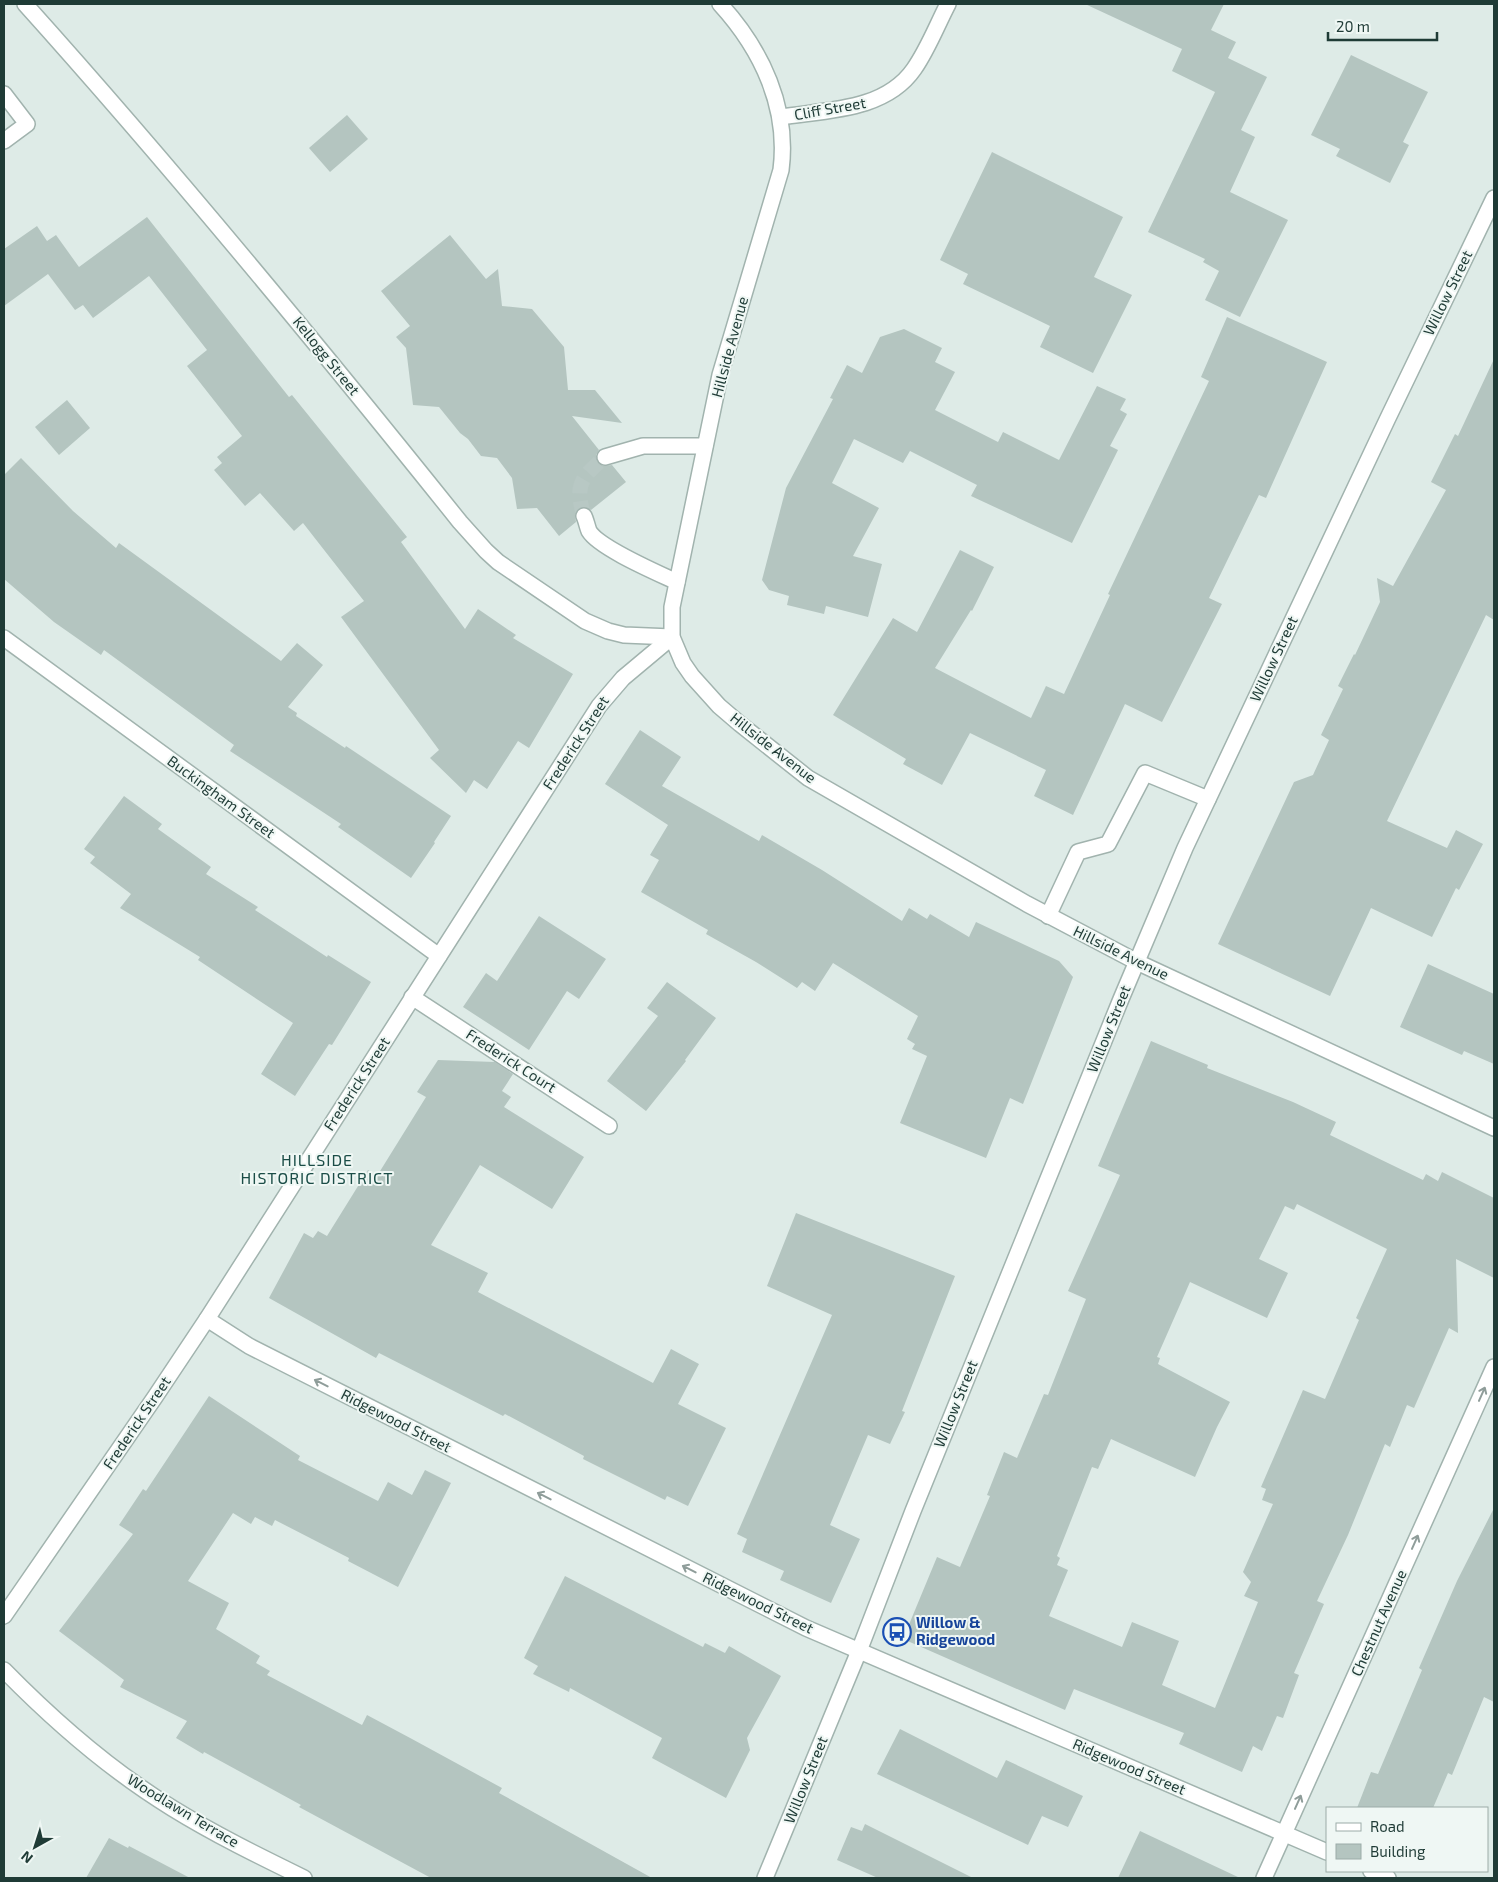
<svg xmlns="http://www.w3.org/2000/svg" width="1498" height="1882" viewBox="0 0 1498 1882" font-family="'Exo 2',sans-serif">
<style>
.building{fill:#b4c5c0;fill-rule:evenodd}
.lines{fill:none;stroke-linecap:round;stroke-linejoin:round}
.minor-tunnel{stroke:#b8c8c4;stroke-width:15;stroke-dasharray:15 8;stroke-linecap:butt}
.minor-casing{stroke:#a1b3ae;stroke-width:18}
.minor{stroke:#fff;stroke-width:15}
.oneway{stroke:#8f9d9a}
.labels{text-anchor:middle;stroke-width:4;stroke-linejoin:round;paint-order:stroke}
.street-label{font-size:15px;fill:#1f3b36;stroke:#eff7f4}
.transit-label{font-size:15px;font-weight:bold;fill:#164399;stroke:#eff7f4;text-anchor:start}
.neighbourhood-label{font-size:16px;letter-spacing:1px;fill:#1b4d47;stroke:#eff7f4}
</style>
<rect width="100%" height="100%" fill="#deebe7"/>
<g class="building">
<path d="M 1085,4 L 1224,4 L 1211,30 L 1236,42 L 1228,58 L 1267,77 L 1241,130 L 1255,137 L 1230,192 L 1288,220 L 1240,317 L 1205,300 L 1219,271 L 1203,262 L 1205,259 L 1148,232 L 1215,92 L 1172,71 L 1182,49 Z"/>
<path d="M 1351,55 L 1428,92 L 1403,142 L 1409,145 L 1390,183 L 1336,156 L 1340,149 L 1311,135 Z"/>
<path d="M 347,115 L 368,139 L 330,172 L 309,148 Z"/>
<path d="M 992,152 L 1123,217 L 1094,277 L 1132,295 L 1093,373 L 1040,347 L 1050,326 L 963,284 L 968,274 L 940,260 Z"/>
<path d="M 147,217 L 289,397 L 292,395 L 407,537 L 401,542 L 465,629 L 478,609 L 516,635 L 513,638 L 573,674 L 529,748 L 518,741 L 487,789 L 474,780 L 466,793 L 430,758 L 439,750 L 341,617 L 364,601 L 303,523 L 294,531 L 260,493 L 245,506 L 214,470 L 222,463 L 217,457 L 242,436 L 187,366 L 207,350 L 149,276 L 93,318 L 83,305 L 75,310 L 48,274 L 4,306 L 4,249 L 37,226 L 47,241 L 56,235 L 79,267 Z"/>
<path d="M 450,235 L 486,279 L 498,269 L 502,306 L 532,309 L 564,347 L 568,390 L 595,390 L 622,423 L 572,416 L 599,450 L 596,455 L 598,463 L 603,466 L 612,465 L 626,482 L 591,510 L 585,507 L 580,508 L 575,515 L 576,522 L 559,536 L 537,508 L 517,509 L 512,478 L 497,458 L 481,456 L 468,439 L 460,433 L 439,407 L 413,405 L 406,348 L 396,337 L 410,326 L 381,291 Z"/>
<path d="M 1227,317 L 1327,362 L 1266,498 L 1259,495 L 1209,598 L 1222,604 L 1162,722 L 1125,704 L 1073,815 L 1034,796 L 1046,770 L 970,733 L 942,785 L 903,764 L 906,759 L 833,715 L 893,618 L 917,632 L 960,550 L 994,567 L 972,611 L 971,610 L 935,668 L 1031,718 L 1046,686 L 1064,694 L 1110,595 L 1108,594 L 1209,381 L 1201,377 Z"/>
<path d="M 904,329 L 942,348 L 935,362 L 955,372 L 935,410 L 998,442 L 1003,432 L 1059,460 L 1097,386 L 1126,399 L 1120,410 L 1127,414 L 1110,446 L 1118,450 L 1072,543 L 971,496 L 977,485 L 910,451 L 903,463 L 854,439 L 832,483 L 879,508 L 853,556 L 882,564 L 868,617 L 826,606 L 824,614 L 787,605 L 789,596 L 769,590 L 762,580 L 786,488 L 833,399 L 830,398 L 847,365 L 862,373 L 880,337 Z"/>
<path d="M 1494,359 L 1494,620 L 1486,615 L 1387,821 L 1447,848 L 1456,830 L 1483,844 L 1459,890 L 1456,888 L 1432,937 L 1371,908 L 1330,996 L 1218,944 L 1294,782 L 1313,775 L 1329,740 L 1321,735 L 1343,689 L 1338,686 L 1354,654 L 1355,655 L 1380,602 L 1377,578 L 1393,586 L 1446,490 L 1431,482 L 1455,434 L 1458,436 Z"/>
<path d="M 67,400 L 90,428 L 59,455 L 35,427 Z"/>
<path d="M 21,458 L 73,511 L 116,548 L 119,543 L 281,661 L 297,643 L 323,665 L 288,707 L 297,713 L 296,716 L 345,748 L 346,746 L 451,816 L 434,842 L 435,843 L 411,878 L 338,827 L 341,824 L 230,751 L 234,745 L 104,650 L 101,655 L 54,622 L 4,579 L 4,475 Z"/>
<path d="M 640,730 L 681,757 L 662,786 L 759,841 L 762,835 L 822,870 L 902,921 L 909,908 L 927,919 L 930,914 L 969,937 L 976,922 L 1059,961 L 1073,977 L 1023,1104 L 1010,1098 L 986,1158 L 900,1123 L 927,1056 L 912,1049 L 915,1044 L 907,1039 L 918,1016 L 833,963 L 815,991 L 802,982 L 797,988 L 756,962 L 706,934 L 708,930 L 641,892 L 659,860 L 650,855 L 668,825 L 605,784 Z"/>
<path d="M 124,796 L 162,824 L 158,829 L 211,867 L 206,874 L 258,907 L 255,910 L 327,957 L 328,955 L 371,982 L 332,1045 L 329,1044 L 295,1096 L 261,1074 L 293,1023 L 198,960 L 200,957 L 120,908 L 131,894 L 90,863 L 95,857 L 84,849 Z"/>
<path d="M 539,916 L 606,959 L 579,999 L 567,991 L 529,1050 L 463,1007 L 486,973 L 497,981 Z"/>
<path d="M 1428,964 L 1494,994 L 1494,1064 L 1464,1051 L 1462,1055 L 1400,1027 Z"/>
<path d="M 667,982 L 716,1018 L 685,1060 L 686,1061 L 646,1111 L 607,1081 L 658,1016 L 647,1008 Z"/>
<path d="M 1151,1041 L 1208,1065 L 1207,1068 L 1293,1102 L 1336,1122 L 1330,1135 L 1423,1180 L 1426,1174 L 1438,1181 L 1442,1172 L 1494,1198 L 1494,1278 L 1456,1259 L 1458,1333 L 1449,1328 L 1414,1408 L 1407,1405 L 1390,1447 L 1385,1444 L 1348,1535 L 1317,1601 L 1324,1604 L 1294,1673 L 1299,1675 L 1283,1718 L 1277,1716 L 1262,1751 L 1253,1746 L 1242,1772 L 1179,1744 L 1184,1733 L 1074,1689 L 1065,1710 L 903,1639 L 937,1557 L 960,1567 L 990,1496 L 987,1495 L 1004,1452 L 1017,1458 L 1044,1394 L 1048,1395 L 1086,1299 L 1068,1291 L 1120,1175 L 1098,1166 ZM 1297,1204 L 1387,1249 L 1356,1318 L 1359,1320 L 1325,1399 L 1303,1390 L 1261,1487 L 1266,1489 L 1262,1500 L 1273,1504 L 1243,1572 L 1251,1582 L 1244,1596 L 1258,1602 L 1215,1708 L 1162,1685 L 1179,1641 L 1132,1622 L 1122,1647 L 1049,1616 L 1068,1570 L 1057,1565 L 1060,1558 L 1057,1556 L 1092,1467 L 1098,1469 L 1111,1439 L 1195,1477 L 1217,1427 L 1230,1402 L 1158,1364 L 1160,1358 L 1157,1357 L 1190,1282 L 1267,1318 L 1288,1273 L 1259,1259 L 1285,1206 L 1294,1210 Z"/>
<path d="M 438,1060 L 495,1062 L 513,1074 L 502,1091 L 511,1097 L 504,1107 L 584,1157 L 552,1209 L 480,1165 L 431,1245 L 488,1273 L 478,1292 L 653,1383 L 671,1349 L 699,1364 L 678,1404 L 726,1428 L 688,1506 L 667,1496 L 665,1500 L 583,1459 L 584,1456 L 505,1414 L 503,1416 L 379,1353 L 376,1358 L 269,1298 L 304,1233 L 313,1238 L 318,1231 L 327,1236 L 368,1170 L 377,1176 L 426,1097 L 417,1092 Z"/>
<path d="M 796,1213 L 955,1276 L 902,1411 L 905,1412 L 890,1444 L 868,1435 L 830,1525 L 860,1539 L 831,1603 L 780,1580 L 784,1571 L 742,1552 L 747,1539 L 737,1534 L 832,1315 L 767,1286 Z"/>
<path d="M 209,1396 L 300,1456 L 298,1460 L 378,1501 L 388,1482 L 412,1495 L 425,1470 L 451,1483 L 398,1587 L 348,1561 L 349,1558 L 275,1520 L 272,1526 L 255,1517 L 251,1524 L 233,1513 L 188,1581 L 229,1603 L 216,1629 L 260,1656 L 256,1663 L 270,1671 L 267,1675 L 362,1725 L 367,1715 L 412,1739 L 502,1788 L 499,1793 L 652,1878 L 431,1878 L 299,1807 L 301,1805 L 204,1752 L 203,1754 L 176,1738 L 187,1721 L 120,1687 L 124,1680 L 59,1631 L 133,1534 L 119,1525 L 143,1489 L 146,1491 Z"/>
<path d="M 1494,1508 L 1494,1702 L 1484,1697 L 1452,1775 L 1448,1773 L 1433,1808 L 1357,1808 L 1371,1772 L 1378,1774 L 1422,1670 L 1419,1668 L 1457,1581 Z"/>
<path d="M 565,1576 L 703,1647 L 705,1643 L 725,1653 L 729,1646 L 781,1676 L 747,1738 L 750,1750 L 726,1798 L 652,1758 L 662,1738 L 570,1688 L 569,1692 L 533,1674 L 538,1666 L 524,1658 Z"/>
<path d="M 900,1729 L 997,1778 L 1006,1760 L 1083,1796 L 1068,1827 L 1042,1816 L 1028,1845 L 877,1774 Z"/>
<path d="M 865,1824 L 973,1878 L 878,1878 L 837,1860 L 851,1827 L 862,1831 Z"/>
<path d="M 1140,1831 L 1240,1878 L 1118,1878 Z"/>
<path d="M 109,1838 L 128,1848 L 129,1846 L 190,1878 L 86,1878 Z"/>
</g>
<g class="lines">
<path class="minor-tunnel" d="M 584,516 C 574,484 582,477 605,457"/>
<defs>
<g id="minor">
<path d="M 25,4 C 176,172 319,346 460,522 L 486,551 L 498,562 L 585,621 L 608,631 L 624,635 L 672,637"/>
<path d="M 720,4 C 762,50 789,108 781,170 L 720,375 L 672,607 L 672,637 L 683,663 L 692,676 L 719,706 L 740,724 L 808,778 L 1027,904 L 1137,962 L 1494,1128"/>
<path d="M 4,94 L 27,124 L 4,141"/>
<path d="M 781,117 C 826,110 885,111 914,69 C 928,49 937,25 948,4"/>
<path d="M 605,457 L 643,446 L 705,446"/>
<path d="M 584,516 C 586,520 587,526 589,531 C 599,548 658,573 677,582"/>
<path d="M 4,638 L 439,956"/>
<path d="M 1048,916 L 1078,852 L 1108,844 L 1145,773 L 1208,799"/>
<path d="M 412,997 L 609,1126"/>
<path d="M 207,1319 L 249,1346 L 806,1628 L 1327,1852"/>
<path d="M 4,1616 L 155,1397 L 207,1319 L 599,706 L 623,678 L 672,637"/>
<path d="M 4,1670 C 55,1722 110,1770 172,1808 C 214,1834 259,1856 304,1878"/>
<path d="M 1371,1871 L 1388,1878"/>
<path d="M 765,1878 L 859,1651 L 913,1511 L 1121,999 L 1185,848 L 1387,420 L 1494,198"/>
<path d="M 1264,1878 L 1494,1367"/>
</g>
</defs>
<use href="#minor" class="minor-casing"/>
<use href="#minor" class="minor"/>
</g>
<defs><path id="oneway-shaft" d="M-6 0H5M1.5-3L5.5 0L1.5 3" fill="none" stroke-width="1.6" stroke-linecap="round" stroke-linejoin="round" transform="scale(1.25)"/></defs>
<g class="oneway">
<use href="#oneway-shaft" transform="translate(321 1383) rotate(-153)"/>
<use href="#oneway-shaft" transform="translate(1482 1394) rotate(-66)"/>
<use href="#oneway-shaft" transform="translate(544 1496) rotate(-153)"/>
<use href="#oneway-shaft" transform="translate(1415 1542) rotate(-66)"/>
<use href="#oneway-shaft" transform="translate(689 1569) rotate(-153)"/>
<use href="#oneway-shaft" transform="translate(1298 1802) rotate(-66)"/>
</g>
<defs>
<symbol id="bus-ring" viewBox="-11 -11 22 22"><circle r="9.5" fill="#eff7f4" stroke="#1a4fb4" stroke-width="1.5"/><path d="M-5-6H5V4H4V6H2V4H-2V6H-4V4H-5ZM-3.5-4V0h7V-4ZM-3.5 1.2v1.5H-2V1.2ZM2 1.2v1.5H3.5V1.2Z" fill="#1a4fb4"/></symbol>
</defs>
<g fill-rule="evenodd">
<use href="#bus-ring" x="881" y="1616" width="32" height="32"/>
</g>
<g class="labels">
<g class="street-label">
<text transform="translate(830 109) rotate(-10)" y="5">Cliff Street</text>
<text transform="translate(1448 293) rotate(-64)" y="5">Willow Street</text>
<text transform="translate(730 347) rotate(-75)" y="5">Hillside Avenue</text>
<text transform="translate(326 356) rotate(51)" y="5">Kellogg Street</text>
<text transform="translate(1274 659) rotate(-65)" y="5">Willow Street</text>
<text transform="translate(576 743) rotate(-57)" y="5">Frederick Street</text>
<text transform="translate(773 748) rotate(38)" y="5">Hillside Avenue</text>
<text transform="translate(221 797) rotate(36)" y="5">Buckingham Street</text>
<text transform="translate(1121 953) rotate(26)" y="5">Hillside Avenue</text>
<text transform="translate(1109 1029) rotate(-68)" y="5">Willow Street</text>
<text transform="translate(511 1061) rotate(33)" y="5">Frederick Court</text>
<text transform="translate(357 1084) rotate(-57)" y="5">Frederick Street</text>
<text transform="translate(956 1404) rotate(-68)" y="5">Willow Street</text>
<text transform="translate(396 1421) rotate(27)" y="5">Ridgewood Street</text>
<text transform="translate(137 1423) rotate(-56)" y="5">Frederick Street</text>
<text transform="translate(758 1603) rotate(26)" y="5">Ridgewood Street</text>
<text transform="translate(1379 1623) rotate(-66)" y="5">Chestnut Avenue</text>
<text transform="translate(1129 1767) rotate(23)" y="5">Ridgewood Street</text>
<text transform="translate(806 1780) rotate(-68)" y="5">Willow Street</text>
<text transform="translate(183 1811) rotate(31)" y="5">Woodlawn Terrace</text>
</g>
<g class="transit-label">
<text x="916" y="1628">Willow &amp;<tspan x="916" dy="17">Ridgewood</tspan></text>
</g>
<g class="neighbourhood-label">
<text x="317" y="1166">HILLSIDE<tspan x="317" dy="18">HISTORIC DISTRICT</tspan></text>
</g>
</g>
<rect width="1498" height="1882" fill="none" stroke="#1f3b36" stroke-width="10"/>
<rect x="1326" y="1807" width="162" height="65" fill="#eff7f4" stroke="#9caca8"/>
<rect x="1336" y="1823" width="25" height="8" fill="#ffffff" stroke="#9caca8"/>
<text x="1370" y="1832" font-size="15" fill="#1f3b36">Road</text>
<rect x="1336" y="1844" width="25" height="15" fill="#b4c5c0" stroke="#9caca8"/>
<text x="1370" y="1857" font-size="15" fill="#1f3b36">Building</text>
<g transform="translate(35 1847) rotate(219)" stroke="#eff7f4" stroke-width="4" paint-order="stroke">
<path d="M0-4L9 19L0 12L-9 19Z" fill="#1f3b36"/>
<text y="-8" font-size="14" font-weight="bold" text-anchor="middle" fill="#1f3b36">N</text>
</g>
<path d="M1328 32v8h109v-8" fill="none" stroke="#1f3b36" stroke-width="2.5"/>
<text x="1336" y="32" font-size="15" fill="#1f3b36" stroke="#eff7f4" stroke-width="4" paint-order="stroke">20 m</text>
</svg>
